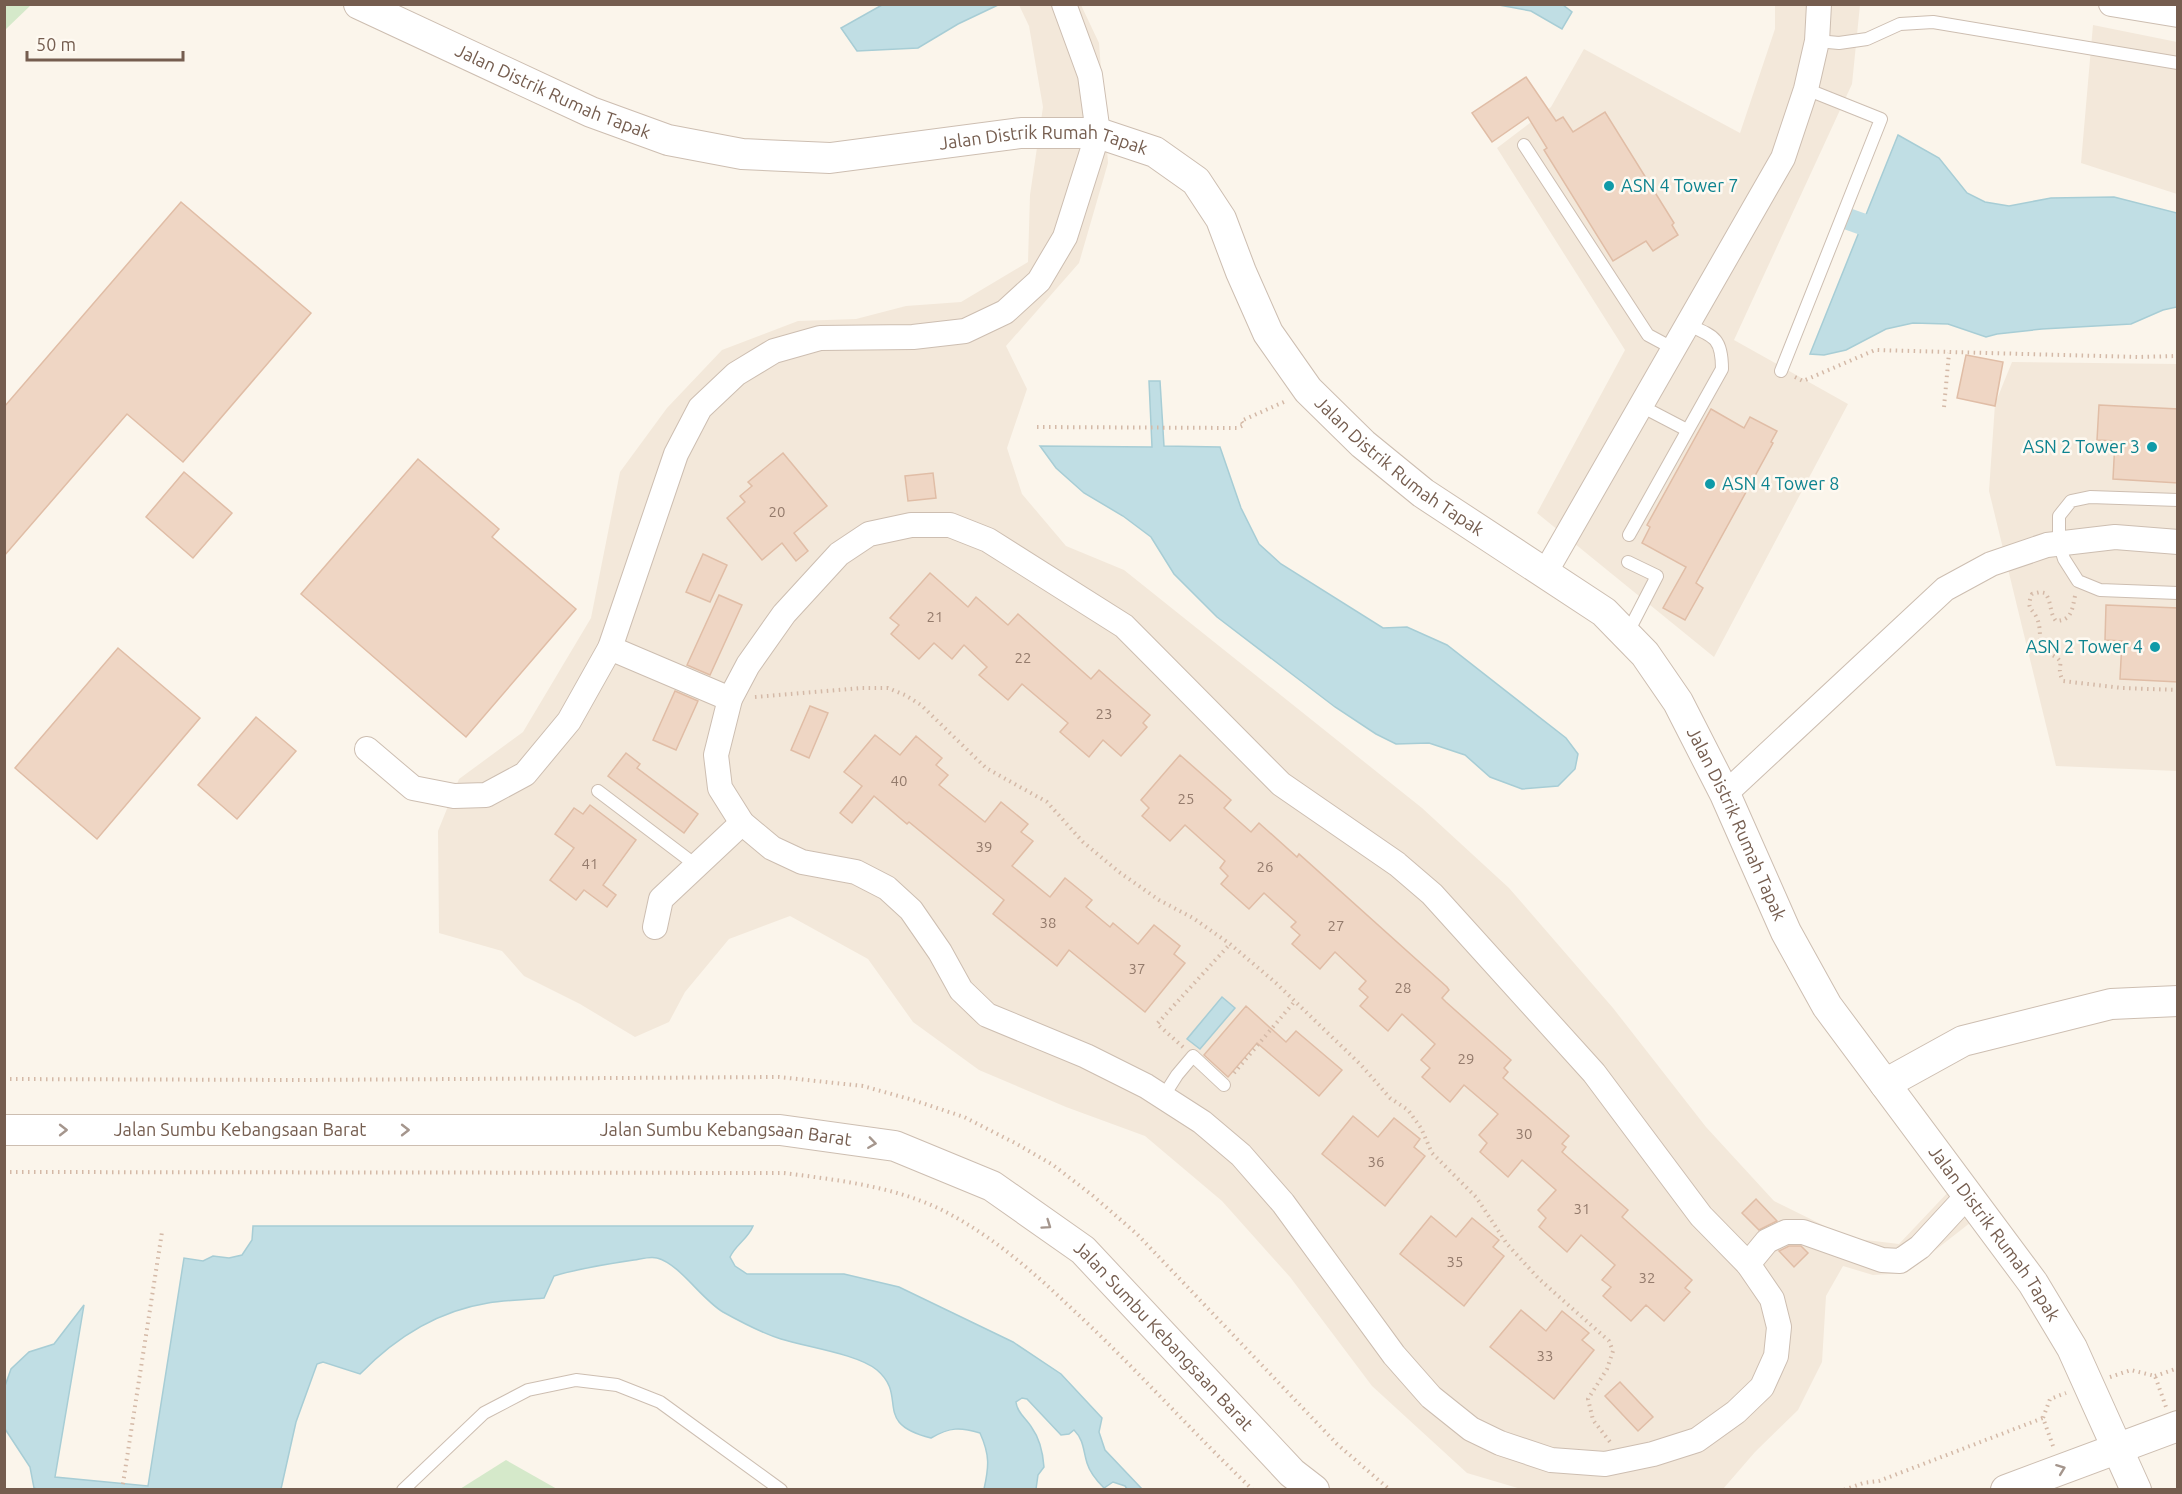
<svg xmlns="http://www.w3.org/2000/svg" width="2182" height="1494" viewBox="0 0 2182 1494" font-family="Ubuntu,sans-serif">
<style>
.residential{fill:#f3e8da}
.green{fill:#d5e9ca}
.water{fill:#c0dee4;stroke:#a7cdd5;stroke-width:1.5}
.lines{fill:none;stroke-linecap:round;stroke-linejoin:round}
.canal{stroke:#c0dee4;stroke-width:22}
.building{fill:#efd6c4;stroke:#e0bda6;stroke-width:1.5}
.service-casing{stroke:#cdbeb1;stroke-width:14}
.minor-casing{stroke:#cdbeb1;stroke-width:26}
.tertiary-casing{stroke:#cdbeb1;stroke-width:32}
.path{stroke:#d4b9a7;stroke-width:4;stroke-dasharray:1.5 4.5;stroke-linecap:butt}
.service{stroke:#fff;stroke-width:12}
.minor{stroke:#fff;stroke-width:24}
.tertiary{stroke:#fff;stroke-width:30}
.oneway{stroke:#a5968d}
.culture-dot{fill:#0f9aa8;stroke:#fef9f1;stroke-width:2}
.labels{text-anchor:middle;stroke-width:5;stroke-linejoin:round;paint-order:stroke}
.number-label{font-size:15px;fill:#947b6c}
.street-label{font-size:18px;fill:#755d4f;stroke:#fef9f1}
.culture-label{font-size:18px;fill:#0d838f;stroke:#fef9f1;text-anchor:start}
</style>
<rect width="100%" height="100%" fill="#fbf5eb"/>
<g class="residential">
<path d="M 1019,5 L 1081,5 L 1099,43 L 1108,163 L 1079,263 L 1006,346 L 1027,389 L 1007,448 L 1022,494 L 1066,546 L 1124,570 L 1422,808 L 1509,888 L 1613,1008 L 1706,1127 L 1774,1201 L 1849,1238 L 1899,1244 L 1952,1188 L 1975,1219 L 1906,1273 L 1873,1275 L 1843,1266 L 1826,1296 L 1822,1362 L 1798,1410 L 1755,1452 L 1723,1489 L 1521,1489 L 1467,1473 L 1372,1386 L 1290,1277 L 1222,1201 L 1145,1136 L 1066,1107 L 979,1070 L 913,1022 L 868,959 L 790,916 L 729,939 L 685,992 L 669,1022 L 635,1037 L 580,1004 L 524,976 L 502,951 L 439,933 L 438,831 L 459,779 L 523,732 L 591,618 L 620,472 L 667,408 L 722,350 L 798,321 L 856,319 L 906,306 L 961,302 L 1028,262 L 1030,195 L 1043,107 L 1029,26 Z"/>
<path d="M 1775,5 L 1860,5 L 1852,84 L 1734,340 L 1848,404 L 1714,657 L 1537,513 L 1625,350 L 1497,148 L 1551,107 L 1584,49 L 1740,133 L 1775,29 Z"/>
<path d="M 2093,25 L 2177,42 L 2177,194 L 2081,163 Z"/>
<path d="M 2012,362 L 2177,364 L 2177,771 L 2056,766 L 1989,491 L 1995,404 Z"/>
</g>
<g class="green">
<path d="M 5,4 L 31,4 L 31,5 L 5,30 Z"/>
<path d="M 506,1460 L 557,1489 L 460,1489 Z"/>
</g>
<g class="water">
<path d="M 882,5 L 882,4 L 998,5 L 958,24 L 918,48 L 857,51 L 841,28 Z"/>
<path d="M 1499,5 L 1563,5 L 1572,12 L 1562,29 L 1531,11 Z"/>
<path d="M 1898,135 L 1939,158 L 1967,193 L 1985,202 L 2009,206 L 2051,198 L 2114,197 L 2177,213 L 2177,307 L 2163,310 L 2131,324 L 2042,329 L 1997,334 L 1986,337 L 1948,324 L 1913,323 L 1886,329 L 1846,350 L 1824,355 L 1810,354 Z"/>
<path d="M 1149,381 L 1160,381 L 1164,446 L 1220,447 L 1241,508 L 1259,544 L 1281,564 L 1383,628 L 1407,627 L 1447,645 L 1566,738 L 1578,754 L 1575,769 L 1558,786 L 1522,789 L 1490,777 L 1465,755 L 1429,743 L 1396,744 L 1376,734 L 1335,707 L 1217,617 L 1174,574 L 1151,537 L 1123,516 L 1084,493 L 1056,468 L 1040,446 L 1152,447 Z"/>
<path d="M 1222,997 L 1235,1008 L 1200,1049 L 1187,1039 Z"/>
<path d="M 253,1226 L 753,1226 C 748,1239 736,1244 730,1257 L 735,1266 L 747,1274 L 844,1274 L 899,1287 L 1013,1342 L 1061,1374 L 1102,1418 L 1099,1432 L 1105,1450 L 1142,1489 L 1127,1489 L 1125,1486 L 1113,1482 L 1104,1488 C 1096,1480 1090,1473 1087,1463 C 1083,1450 1084,1440 1074,1430 L 1069,1434 L 1061,1435 L 1027,1399 L 1022,1398 L 1016,1402 C 1017,1413 1027,1419 1032,1428 C 1040,1439 1043,1454 1044,1467 L 1038,1475 L 1036,1489 L 984,1489 C 989,1467 990,1455 980,1433 C 960,1427 950,1427 931,1438 C 871,1423 909,1397 877,1370 C 858,1354 806,1347 781,1339 C 762,1333 741,1322 723,1312 C 701,1299 680,1264 657,1258 C 650,1256 641,1259 634,1260 C 607,1264 580,1268 554,1276 L 544,1298 C 525,1300 506,1300 488,1303 C 438,1311 395,1338 360,1374 L 323,1362 L 317,1364 L 296,1422 L 281,1489 L 40,1490 L 34,1488 L 30,1467 L 5,1429 L 5,1386 L 11,1369 L 29,1352 L 54,1344 L 84,1305 L 55,1477 L 148,1486 L 184,1258 L 203,1261 L 213,1256 L 229,1258 L 242,1255 L 252,1240 Z"/>
</g>
<g class="lines">
<path class="canal" d="M 1848,219 L 1862,224"/>
</g>
<g class="building">
<path d="M 1526,77 L 1556,121 L 1563,117 L 1573,132 L 1605,112 L 1674,223 L 1672,225 L 1678,235 L 1653,251 L 1646,241 L 1613,261 L 1544,150 L 1547,148 L 1528,117 L 1492,142 L 1472,113 Z"/>
<path d="M 181,202 L 311,313 L 183,462 L 127,414 L 4,556 L 4,407 Z"/>
<path d="M 1966,355 L 2003,362 L 1995,406 L 1957,398 Z"/>
<path d="M 2099,405 L 2178,409 L 2178,483 L 2113,479 L 2115,441 L 2097,440 Z"/>
<path d="M 1711,409 L 1744,428 L 1750,417 L 1777,431 L 1771,442 L 1773,443 L 1696,583 L 1703,588 L 1685,620 L 1663,608 L 1686,567 L 1642,543 L 1650,527 L 1647,525 Z"/>
<path d="M 783,453 L 827,506 L 794,533 L 808,551 L 796,561 L 782,543 L 762,560 L 727,518 L 745,502 L 740,496 L 752,486 L 748,482 Z"/>
<path d="M 418,459 L 499,529 L 492,537 L 576,609 L 466,737 L 301,594 Z"/>
<path d="M 184,472 L 232,513 L 193,558 L 146,517 Z"/>
<path d="M 933,473 L 936,498 L 908,501 L 905,476 Z"/>
<path d="M 703,554 L 727,565 L 710,602 L 686,592 Z"/>
<path d="M 930,573 L 968,607 L 976,597 L 1008,625 L 1018,614 L 1091,679 L 1099,670 L 1150,715 L 1143,723 L 1147,727 L 1121,756 L 1103,740 L 1089,757 L 1060,732 L 1068,723 L 1022,684 L 1008,700 L 979,675 L 987,667 L 964,645 L 952,659 L 934,643 L 919,659 L 891,634 L 899,625 L 890,618 Z"/>
<path d="M 719,595 L 742,605 L 710,675 L 687,665 Z"/>
<path d="M 2106,605 L 2178,608 L 2178,682 L 2120,679 L 2122,641 L 2105,640 Z"/>
<path d="M 118,648 L 200,718 L 97,839 L 15,768 Z"/>
<path d="M 675,691 L 698,701 L 676,750 L 653,740 Z"/>
<path d="M 810,706 L 828,713 L 809,758 L 791,750 Z"/>
<path d="M 256,717 L 296,751 L 237,819 L 198,785 Z"/>
<path d="M 875,735 L 900,755 L 916,736 L 942,758 L 936,765 L 948,775 L 939,785 L 985,822 L 1001,802 L 1028,824 L 1021,832 L 1033,841 L 1012,866 L 1050,897 L 1065,878 L 1092,900 L 1086,907 L 1110,927 L 1113,923 L 1138,944 L 1154,925 L 1180,946 L 1174,954 L 1185,963 L 1145,1012 L 1069,950 L 1057,966 L 993,914 L 1004,900 L 909,822 L 907,824 L 874,796 L 852,823 L 840,813 L 862,786 L 844,772 Z"/>
<path d="M 626,753 L 640,764 L 637,768 L 698,814 L 684,833 L 608,776 Z"/>
<path d="M 1180,755 L 1231,800 L 1224,808 L 1251,832 L 1259,823 L 1297,857 L 1299,854 L 1447,987 L 1449,990 L 1442,998 L 1446,1002 L 1511,1060 L 1504,1068 L 1508,1072 L 1503,1078 L 1569,1136 L 1562,1144 L 1566,1147 L 1562,1152 L 1628,1210 L 1622,1217 L 1692,1280 L 1685,1288 L 1690,1292 L 1664,1321 L 1646,1305 L 1631,1321 L 1603,1296 L 1611,1287 L 1602,1280 L 1615,1265 L 1581,1235 L 1567,1252 L 1539,1227 L 1546,1218 L 1538,1210 L 1556,1190 L 1522,1160 L 1508,1177 L 1480,1152 L 1487,1143 L 1479,1135 L 1498,1114 L 1464,1085 L 1450,1102 L 1422,1077 L 1430,1068 L 1421,1060 L 1435,1044 L 1402,1014 L 1388,1031 L 1360,1006 L 1368,997 L 1359,989 L 1366,981 L 1335,952 L 1320,969 L 1292,944 L 1300,935 L 1291,927 L 1296,922 L 1264,893 L 1249,909 L 1221,884 L 1228,876 L 1220,868 L 1225,861 L 1185,825 L 1170,841 L 1142,816 L 1149,808 L 1141,800 Z"/>
<path d="M 590,805 L 636,840 L 603,885 L 616,895 L 607,907 L 584,890 L 576,900 L 550,880 L 574,848 L 555,834 L 574,808 L 583,814 Z"/>
<path d="M 1246,1006 L 1286,1042 L 1296,1031 L 1342,1070 L 1319,1096 L 1257,1043 L 1228,1077 L 1204,1055 Z"/>
<path d="M 1353,1116 L 1378,1137 L 1394,1118 L 1420,1139 L 1414,1147 L 1425,1156 L 1385,1206 L 1322,1154 Z"/>
<path d="M 1756,1199 L 1777,1221 L 1759,1230 L 1742,1213 Z"/>
<path d="M 1431,1216 L 1456,1237 L 1472,1218 L 1499,1240 L 1493,1247 L 1504,1256 L 1464,1306 L 1400,1254 Z"/>
<path d="M 1789,1246 L 1801,1246 L 1808,1253 L 1794,1267 L 1779,1251 Z"/>
<path d="M 1521,1310 L 1546,1331 L 1562,1311 L 1589,1333 L 1582,1340 L 1594,1350 L 1554,1399 L 1490,1347 Z"/>
<path d="M 1620,1382 L 1653,1417 L 1638,1431 L 1605,1396 Z"/>
</g>
<g class="lines">
<defs>
<g id="service">
<path d="M 1817,41 L 1839,43 L 1867,39 L 1900,24 L 1933,22 L 2178,63"/>
<path d="M 1524,145 L 1648,335 L 1674,349"/>
<path d="M 1781,371 L 1881,119 L 1806,89"/>
<path d="M 1641,406 L 1687,430"/>
<path d="M 2178,500 L 2090,497 L 2071,501 L 2059,516 L 2059,543 L 2064,559 L 2078,581 L 2100,590 L 2178,593"/>
<path d="M 1629,535 L 1722,369 C 1722,338 1714,336 1688,325"/>
<path d="M 1627,634 L 1657,576 L 1628,562"/>
<path d="M 598,791 L 697,866"/>
<path d="M 1163,1097 L 1177,1075 L 1193,1056 L 1224,1085"/>
<path d="M 403,1490 L 484,1413 L 528,1390 L 576,1380 L 617,1385 L 660,1402 L 781,1490"/>
</g>
<g id="minor">
<path d="M 2111,4 L 2178,15"/>
<path d="M 911,525 L 950,525 L 988,540 L 1124,626 L 1281,784 L 1397,864 L 1432,894 L 1594,1073 L 1701,1216 L 1748,1264 L 1772,1299 L 1779,1327 L 1776,1356 L 1762,1387 L 1736,1412 L 1697,1440 L 1653,1454 L 1605,1464 L 1551,1460 L 1500,1443 L 1471,1429 L 1431,1397 L 1394,1355 L 1283,1203 L 1241,1155 L 1202,1122 L 1146,1086 L 1086,1056 L 987,1015 L 961,990 L 940,952 L 911,910 L 887,888 L 856,872 L 802,862 L 772,848 L 742,823 L 720,788 L 716,755 L 730,699 L 748,665 L 784,614 L 839,554 L 869,534 Z"/>
<path d="M 1545,573 L 1783,158 L 1806,89 L 1817,41 L 1819,4"/>
<path d="M 610,648 L 730,699"/>
<path d="M 367,749 L 413,788 L 454,796 L 486,795 L 525,774 L 569,721 L 610,648 L 676,454 L 700,408 L 736,374 L 774,351 L 820,338 L 913,337 L 965,331 L 1005,312 L 1039,281 L 1065,237 L 1098,133 L 1090,75 L 1064,4"/>
<path d="M 1725,794 L 1945,589 L 1991,564 L 2047,545 L 2115,537 L 2178,542"/>
<path d="M 655,927 L 661,899 L 742,823"/>
<path d="M 1748,1264 L 1767,1241 L 1786,1232 L 1803,1232 L 1882,1260 L 1900,1261 L 1920,1247 L 1968,1195"/>
</g>
<g id="tertiary">
<path id="s1" d="M 359,4 L 591,112 L 668,140 L 742,154 L 830,158 L 1021,133 L 1098,133 L 1155,152 L 1196,181 L 1221,219 L 1241,272 L 1268,333 L 1308,390 L 1363,444 L 1423,493 L 1604,612 L 1645,654 L 1678,702 L 1725,794 L 1786,932 L 1827,1006 L 2033,1283 L 2072,1348 L 2136,1490"/>
<path d="M 1885,1084 L 1963,1041 L 2111,1004 L 2178,1001"/>
<path id="s2" d="M 4,1130 L 780,1130 L 895,1146 L 992,1186 L 1083,1250 L 1292,1473 L 1314,1490"/>
<path d="M 2006,1490 L 2178,1426"/>
</g>
</defs>
<use href="#service" class="service-casing"/>
<use href="#minor" class="minor-casing"/>
<use href="#tertiary" class="tertiary-casing"/>
<g class="path">
<path d="M 1795,377 L 1803,381 L 1875,350 L 2138,357 L 2178,356"/>
<path d="M 1944,407 L 1949,353"/>
<path d="M 1037,427 L 1237,428 L 1244,425 L 1241,421 L 1286,401"/>
<path d="M 2075,596 C 2072,610 2072,620 2056,621 C 2049,612 2052,602 2045,593 L 2040,592 L 2032,594 C 2025,611 2034,608 2038,621 C 2041,630 2039,641 2042,650 C 2073,664 2053,661 2063,681 L 2122,688 L 2178,690"/>
<path d="M 755,697 L 862,688 L 888,688 L 905,695 L 921,705 L 986,768 L 1047,802 L 1083,842 L 1119,872 L 1159,900 L 1193,918 L 1230,944 L 1276,983 L 1361,1065 L 1390,1098 L 1408,1110 L 1421,1128 L 1432,1153 L 1476,1197 L 1507,1244 L 1539,1279 L 1609,1341 L 1613,1351 L 1607,1369 L 1588,1399 L 1593,1420 L 1610,1442"/>
<path d="M 1183,1047 L 1157,1024 L 1230,944"/>
<path d="M 1234,1073 L 1295,1001"/>
<path d="M 4,1079 L 299,1080 L 779,1077 L 863,1086 L 913,1100 L 964,1117 L 1015,1143 L 1053,1165 L 1092,1195 L 1137,1234 L 1337,1444 L 1390,1490"/>
<path d="M 4,1172 L 784,1173 C 837,1180 893,1186 942,1210 C 991,1235 1030,1269 1069,1306 C 1133,1365 1190,1430 1253,1490"/>
<path d="M 2155,1376 L 2178,1368"/>
<path d="M 2110,1377 L 2131,1370 L 2155,1376 L 2166,1407"/>
<path d="M 2053,1446 L 2043,1418 L 2050,1399 L 2066,1393"/>
<path d="M 122,1490 L 162,1232"/>
<path d="M 1844,1490 L 1863,1483 L 1879,1481 L 2043,1418"/>
</g>
<use href="#service" class="service"/>
<use href="#minor" class="minor"/>
<use href="#tertiary" class="tertiary"/>
</g>
<defs><path id="oneway-chevron" d="M-2-3.5L2.5 0L-2 3.5" fill="none" stroke-width="1.6" stroke-linecap="round" stroke-linejoin="round" transform="scale(1.5)"/></defs>
<g class="oneway">
<use href="#oneway-chevron" transform="translate(63 1130)"/>
<use href="#oneway-chevron" transform="translate(405 1130)"/>
<use href="#oneway-chevron" transform="translate(872 1143) rotate(8)"/>
<use href="#oneway-chevron" transform="translate(1047 1225) rotate(35)"/>
<use href="#oneway-chevron" transform="translate(2061 1469) rotate(-21)"/>
</g>
<g class="culture-dot">
<circle cx="1609" cy="186" r="6"/>
<circle cx="2152" cy="447" r="6"/>
<circle cx="1710" cy="484" r="6"/>
<circle cx="2155" cy="647" r="6"/>
</g>
<g class="labels">
<g class="number-label">
<text x="777" y="517">20</text>
<text x="935" y="622">21</text>
<text x="1023" y="663">22</text>
<text x="1104" y="719">23</text>
<text x="899" y="786">40</text>
<text x="1186" y="804">25</text>
<text x="984" y="852">39</text>
<text x="590" y="869">41</text>
<text x="1265" y="872">26</text>
<text x="1048" y="928">38</text>
<text x="1336" y="931">27</text>
<text x="1137" y="974">37</text>
<text x="1403" y="993">28</text>
<text x="1466" y="1064">29</text>
<text x="1524" y="1139">30</text>
<text x="1376" y="1167">36</text>
<text x="1582" y="1214">31</text>
<text x="1455" y="1267">35</text>
<text x="1647" y="1283">32</text>
<text x="1545" y="1361">33</text>
</g>
<g class="street-label">
<text dy="6" stroke="none"><textPath href="#s1" startOffset="213">Jalan Distrik Rumah Tapak</textPath></text>
<text dy="6" stroke="none"><textPath href="#s1" startOffset="717">Jalan Distrik Rumah Tapak</textPath></text>
<text dy="6" stroke="none"><textPath href="#s1" startOffset="1239">Jalan Distrik Rumah Tapak</textPath></text>
<text dy="6" stroke="none"><textPath href="#s1" startOffset="1743">Jalan Distrik Rumah Tapak</textPath></text>
<text dy="6" stroke="none"><textPath href="#s2" startOffset="236">Jalan Sumbu Kebangsaan Barat</textPath></text>
<text dy="6" stroke="none"><textPath href="#s2" startOffset="722">Jalan Sumbu Kebangsaan Barat</textPath></text>
<text dy="6" stroke="none"><textPath href="#s1" startOffset="2229">Jalan Distrik Rumah Tapak</textPath></text>
<text dy="6" stroke="none"><textPath href="#s2" startOffset="1226">Jalan Sumbu Kebangsaan Barat</textPath></text>
</g>
<g class="culture-label">
<text x="1621" y="192">ASN 4 Tower 7</text>
<text x="2140" y="453" text-anchor="end">ASN 2 Tower 3</text>
<text x="1722" y="490">ASN 4 Tower 8</text>
<text x="2143" y="653" text-anchor="end">ASN 2 Tower 4</text>
</g>
</g>
<rect width="2182" height="1494" fill="none" stroke="#755d4f" stroke-width="12"/>
<path d="M27 51v9h156v-9" fill="none" stroke="#755d4f" stroke-width="3"/>
<text x="36" y="51" font-size="18" fill="#755d4f" stroke="#fef9f1" stroke-width="4.5" paint-order="stroke">50 m</text>
</svg>
